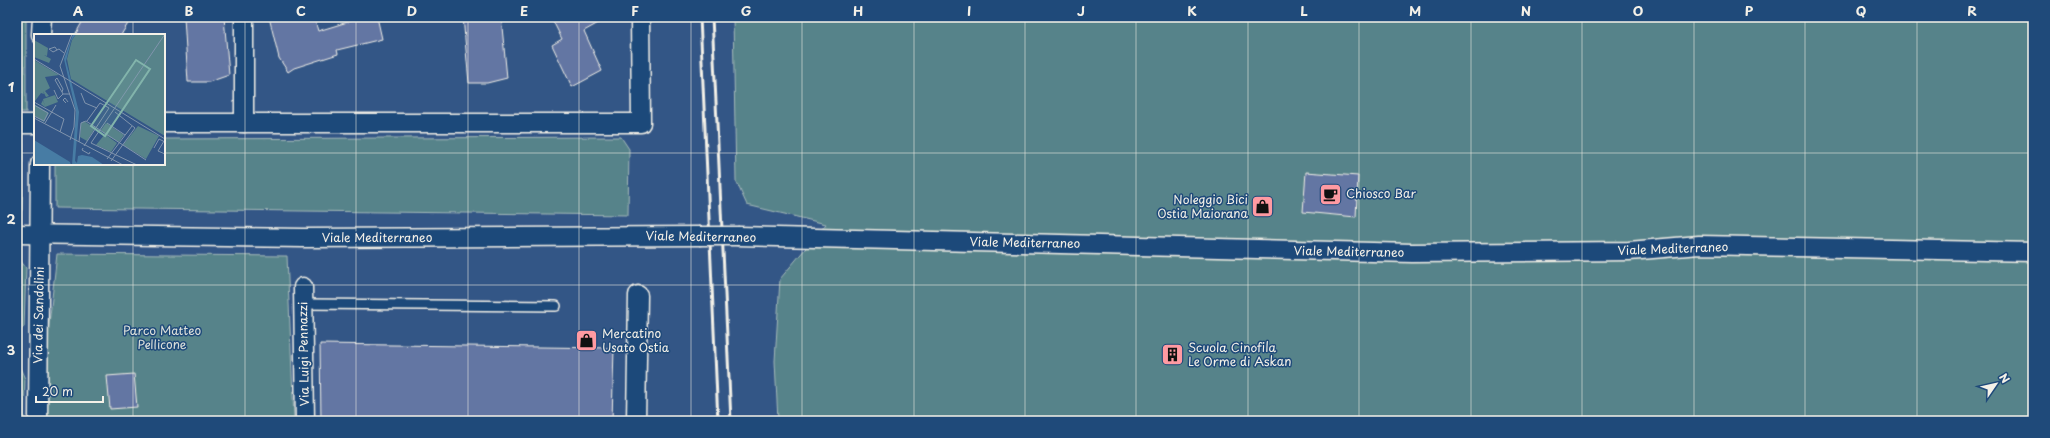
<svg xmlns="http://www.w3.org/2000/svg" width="2050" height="438" viewBox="0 0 2050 438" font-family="'Playpen Sans',sans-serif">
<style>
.green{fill:#57838a;stroke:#a6bab9}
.building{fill:#6476a3;stroke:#f4f1e8}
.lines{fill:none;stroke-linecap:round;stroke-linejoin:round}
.lane-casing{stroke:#f4f1e8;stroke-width:12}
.street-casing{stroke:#f4f1e8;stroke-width:21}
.lane{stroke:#1f4a7a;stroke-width:9}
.street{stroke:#1f4a7a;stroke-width:18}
.rail{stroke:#f4f1e8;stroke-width:3}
.street-bridge-casing{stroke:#f4f1e8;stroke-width:21;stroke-linecap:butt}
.street-bridge{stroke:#1f4a7a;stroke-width:18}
.grid{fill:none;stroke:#f4f1e8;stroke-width:1;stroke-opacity:0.55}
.labels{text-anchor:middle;stroke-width:3;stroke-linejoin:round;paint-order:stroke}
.poi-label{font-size:12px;fill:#f4f1e8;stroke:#1f4a7a;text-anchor:start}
.street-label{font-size:12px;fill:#f4f1e8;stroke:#1f4a7a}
.park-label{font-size:12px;fill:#dce0da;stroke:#1f4a7a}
.inset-road{fill:none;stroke:#8094ad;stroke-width:1}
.view{fill:#82b4ab;fill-opacity:0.15;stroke:#82b4ab;stroke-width:2}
.inset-edge{fill:none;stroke:#f4f1e8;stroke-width:2}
.neatline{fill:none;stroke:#f4f1e8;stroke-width:1.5}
.grid-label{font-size:13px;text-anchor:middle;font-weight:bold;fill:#f4f1e8}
</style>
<rect width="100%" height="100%" fill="#335686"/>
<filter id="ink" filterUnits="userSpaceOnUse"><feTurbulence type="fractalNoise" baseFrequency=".025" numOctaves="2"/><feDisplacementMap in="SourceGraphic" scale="8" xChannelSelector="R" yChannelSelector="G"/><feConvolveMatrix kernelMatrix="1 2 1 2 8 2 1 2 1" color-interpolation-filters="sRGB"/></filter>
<g filter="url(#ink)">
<g class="green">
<rect x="17" y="17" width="9" height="95"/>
<path d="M 733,17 L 2033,17 L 2033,421 L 778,421 L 775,361 L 780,279 L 826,224 L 747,205 L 736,181 Z"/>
<path d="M 621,137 L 629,149 L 628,215 L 55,208 L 55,164 L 164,164 L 164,139 Z"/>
<path d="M 17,138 L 21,138 L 23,144 L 22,210 L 17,217 Z"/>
<path d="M 57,254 L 287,256 L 294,421 L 38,421 Z"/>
<path d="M 17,256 L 26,268 L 24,327 L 17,332 Z"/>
<path d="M 17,361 L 25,379 L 24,421 L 17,421 Z"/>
</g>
<g class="building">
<path d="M 85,17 L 132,17 L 121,35 L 75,35 Z"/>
<path d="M 184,17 L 224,17 L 229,75 L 209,82 L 188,82 Z"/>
<path d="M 269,17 L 314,17 L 318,31 L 364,17 L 377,17 L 382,39 L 337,50 L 338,54 L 294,68 L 288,72 L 279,58 Z"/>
<path d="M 463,17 L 501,17 L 507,78 L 487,83 L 469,83 Z"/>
<path d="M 551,17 L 609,17 L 584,31 L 602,71 L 572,87 L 552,45 L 562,39 Z"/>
<path d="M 1306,172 L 1358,176 L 1356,217 L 1303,212 Z"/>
<path d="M 320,344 L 614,348 L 612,421 L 321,421 Z"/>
<path d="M 134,374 L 137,407 L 110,409 L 107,376 Z"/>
</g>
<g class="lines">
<defs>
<path id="lane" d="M 304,304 L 556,306"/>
<g id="street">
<path d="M 41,35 L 42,17"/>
<path d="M 164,123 L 641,123 L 640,17"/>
<path d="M 244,123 L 244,17"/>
<path d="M 17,124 L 35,124"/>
<path d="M 17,234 L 303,238 L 699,236"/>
<path d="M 739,236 L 1412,253 L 1629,251 L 1699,245 L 2033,252"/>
<path d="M 303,287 L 305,421"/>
<path d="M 38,421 L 40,164"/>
<path d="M 636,421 L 638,295"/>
</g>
</defs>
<use href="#lane" class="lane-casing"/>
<use href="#street" class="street-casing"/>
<use href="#lane" class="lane"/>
<use href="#street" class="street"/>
<g class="rail">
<path d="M 700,17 L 718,421"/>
<path d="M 712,17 L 731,421"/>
</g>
<defs>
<path id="street-bridge" d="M 699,236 L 739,236"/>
</defs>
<use href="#street-bridge" class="street-bridge-casing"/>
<use href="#street-bridge" class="street-bridge"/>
</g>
</g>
<path class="grid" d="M 133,17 L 133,35M 245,17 L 245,421M 356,17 L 356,421M 468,17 L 468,421M 579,17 L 579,421M 691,17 L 691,421M 802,17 L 802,421M 914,17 L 914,421M 1025,17 L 1025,421M 1136,17 L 1136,421M 1248,17 L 1248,421M 1359,17 L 1359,421M 1471,17 L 1471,421M 1582,17 L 1582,421M 1694,17 L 1694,421M 1805,17 L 1805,421M 1917,17 L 1917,421M 17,153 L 35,153M 164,153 L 2033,153M 133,164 L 133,421M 17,285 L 2033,285"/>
<defs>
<symbol id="cafe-square" viewBox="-11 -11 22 22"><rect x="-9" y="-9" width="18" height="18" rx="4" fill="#ff9aa2" stroke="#1f4a7a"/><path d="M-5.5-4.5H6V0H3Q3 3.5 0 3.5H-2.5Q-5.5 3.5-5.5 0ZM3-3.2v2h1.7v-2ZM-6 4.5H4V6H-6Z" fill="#111"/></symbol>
<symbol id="shop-square" viewBox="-11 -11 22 22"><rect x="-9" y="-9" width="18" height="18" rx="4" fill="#ff9aa2" stroke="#1f4a7a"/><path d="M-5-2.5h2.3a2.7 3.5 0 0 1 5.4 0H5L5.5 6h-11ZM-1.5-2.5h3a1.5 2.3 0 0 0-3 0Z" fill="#111"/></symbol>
<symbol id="building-square" viewBox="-11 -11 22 22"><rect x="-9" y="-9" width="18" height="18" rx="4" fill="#ff9aa2" stroke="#1f4a7a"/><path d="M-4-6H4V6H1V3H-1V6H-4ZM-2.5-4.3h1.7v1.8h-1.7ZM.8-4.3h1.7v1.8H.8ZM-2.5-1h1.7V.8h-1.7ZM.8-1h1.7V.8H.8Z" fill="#111"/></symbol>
</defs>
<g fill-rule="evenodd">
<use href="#cafe-square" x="1318" y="182" width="25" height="25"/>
<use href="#shop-square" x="1250" y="194" width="25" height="25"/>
<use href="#shop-square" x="574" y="328" width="25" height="25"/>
<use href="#building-square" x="1160" y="342" width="25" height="25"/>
</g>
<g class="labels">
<g class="poi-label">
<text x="1346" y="198">Chiosco Bar</text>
<text x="1248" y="204" text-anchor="end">Noleggio Bici<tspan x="1248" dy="14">Ostia Maiorana</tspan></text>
<text x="602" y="338">Mercatino<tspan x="602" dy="14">Usato Ostia</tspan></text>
<text x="1188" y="352">Scuola Cinofila<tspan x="1188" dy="14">Le Orme di Askan</tspan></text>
</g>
<g class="street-label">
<text transform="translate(701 237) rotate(1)" y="4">Viale Mediterraneo</text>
<text x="377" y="242">Viale Mediterraneo</text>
<text transform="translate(1025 243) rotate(1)" y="4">Viale Mediterraneo</text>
<text transform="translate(1673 249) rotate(-2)" y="4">Viale Mediterraneo</text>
<text transform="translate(1349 252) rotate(1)" y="4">Viale Mediterraneo</text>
<text transform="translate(39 315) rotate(-89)" y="4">Via dei Sandolini</text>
<text transform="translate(304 354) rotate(-91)" y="4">Via Luigi Pennazzi</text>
</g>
<g class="park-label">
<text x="162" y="335">Parco Matteo<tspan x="162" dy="14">Pellicone</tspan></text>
</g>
</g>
<g transform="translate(34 34)">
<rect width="131" height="131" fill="#335686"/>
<path d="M 42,0 L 131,0 L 131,102 L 37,45 L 33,25 L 38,6 ZM 0,6 L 14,14 L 13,22 L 10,21 L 17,25 L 15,29 L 0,23 ZM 0,26 L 25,41 L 11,43 L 16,54 L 11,57 L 15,62 L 12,63 L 9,57 L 10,60 L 7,59 L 1,67 ZM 21,61 L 24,68 L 11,73 L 7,70 L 9,66 L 11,72 L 9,65 ZM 0,70 L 15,79 L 10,88 L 0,82 ZM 50,87 L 61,94 L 53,107 L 46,103 L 47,89 ZM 72,89 L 90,101 L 85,108 L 72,101 L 83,109 L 77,118 L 62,111 L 71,100 L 67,96 ZM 104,92 L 125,102 L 112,125 L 89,111 Z" fill="#57838a"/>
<path d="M 39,0 L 42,0 L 37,7 L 32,27 L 45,78 L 41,127 L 43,129 L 44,122 L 48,121 L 58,123 L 70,131 L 38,131 L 42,78 L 30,25 ZM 0,106 L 36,128 L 37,131 L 0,131 Z" fill="#477ca4"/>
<path class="inset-road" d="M 23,16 L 21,13 L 15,15 L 19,18 L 25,15 L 30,19M 0,25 L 131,105M 20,56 L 24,65 L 29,60 L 36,60M 28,58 L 29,55 L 23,44 L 21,46 L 28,58 L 29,60M 47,59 L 51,69 L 63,74M 0,68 L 30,85 L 26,98M 32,69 L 29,66 L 31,64 L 34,68M 0,71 L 14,79 L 10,87 L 0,82M 0,84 L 89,131M 11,89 L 22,71M 73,89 L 91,101M 36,106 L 40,93 L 41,76 L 26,32 L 38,0M 130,107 L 124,117 L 131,120M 45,108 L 47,89 L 52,87 L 112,126M 57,109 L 131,0M 57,109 L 103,131M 50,112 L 75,74 L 66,69 L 53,87M 49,114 L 48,116 L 55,120 L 56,118M 120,114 L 125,105 L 131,108M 73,125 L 98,92M 77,127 L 101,94 L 81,78"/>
<path class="view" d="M 102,26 L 116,35 L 71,102 L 57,92 Z"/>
<rect width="131" height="131" class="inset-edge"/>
</g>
<rect width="2050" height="438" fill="none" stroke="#1f4a7a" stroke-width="44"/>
<g transform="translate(1996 384) rotate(56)" stroke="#1f4a7a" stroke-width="3" paint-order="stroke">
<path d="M0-3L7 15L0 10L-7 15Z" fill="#f4f1e8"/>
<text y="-6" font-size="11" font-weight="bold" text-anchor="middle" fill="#f4f1e8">N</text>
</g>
<path d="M36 396v6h67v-6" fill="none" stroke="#f4f1e8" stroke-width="2"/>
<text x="42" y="396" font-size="12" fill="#f4f1e8" stroke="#1f4a7a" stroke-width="3" paint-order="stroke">20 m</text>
<rect x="22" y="22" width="2006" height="394" class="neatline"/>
<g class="grid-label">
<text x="78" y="16">A</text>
<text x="189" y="16">B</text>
<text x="301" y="16">C</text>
<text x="412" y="16">D</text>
<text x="524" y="16">E</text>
<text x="635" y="16">F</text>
<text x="746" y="16">G</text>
<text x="858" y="16">H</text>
<text x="969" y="16">I</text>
<text x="1081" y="16">J</text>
<text x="1192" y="16">K</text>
<text x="1304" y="16">L</text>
<text x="1415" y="16">M</text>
<text x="1526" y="16">N</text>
<text x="1638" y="16">O</text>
<text x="1749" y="16">P</text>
<text x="1861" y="16">Q</text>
<text x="1972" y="16">R</text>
<text x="11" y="92">1</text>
<text x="11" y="224">2</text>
<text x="11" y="355">3</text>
</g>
</svg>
